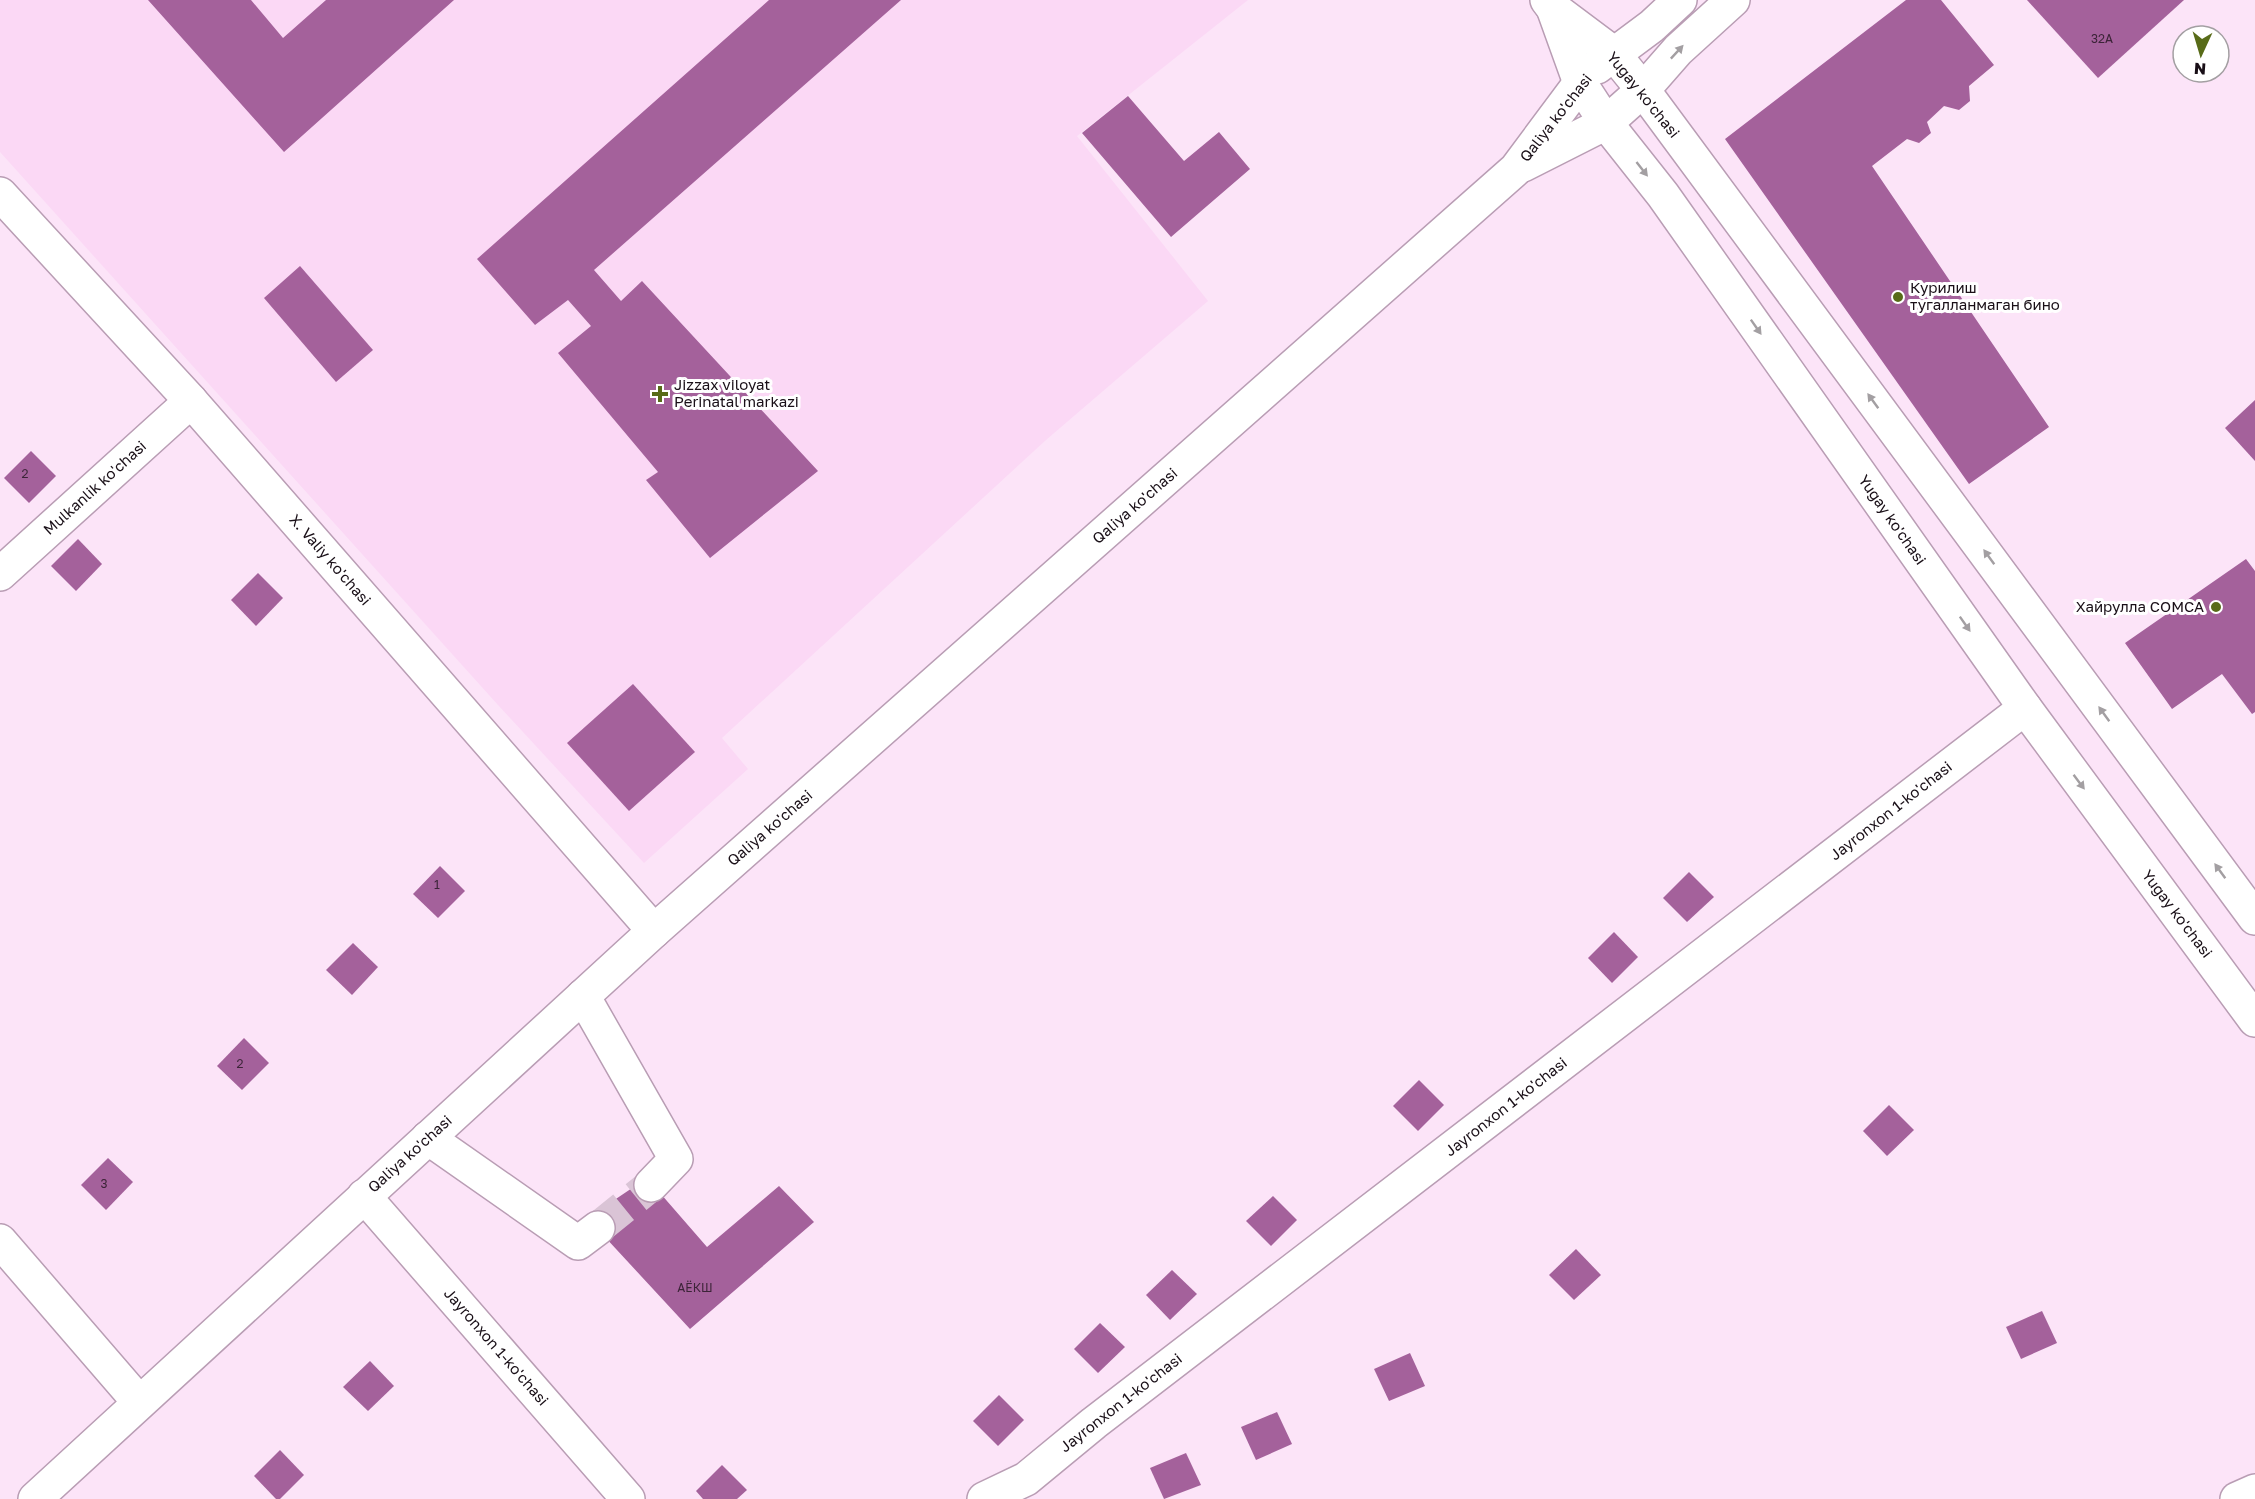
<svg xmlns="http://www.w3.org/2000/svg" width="2255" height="1499" viewBox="0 0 2255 1499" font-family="'Golos Text',sans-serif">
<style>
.built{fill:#fbd8f5}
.building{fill:#a4619b}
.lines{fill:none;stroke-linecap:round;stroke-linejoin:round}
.minor-tunnel{stroke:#dac4d6;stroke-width:33;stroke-dasharray:33 16;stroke-linecap:butt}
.minor-casing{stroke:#b99db4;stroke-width:36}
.major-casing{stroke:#b99db4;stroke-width:36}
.minor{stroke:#fff;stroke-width:33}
.major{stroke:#fff;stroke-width:33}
.oneway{fill:#a39fa2}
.poi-dot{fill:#586b18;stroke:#fff;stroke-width:2}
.labels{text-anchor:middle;stroke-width:6;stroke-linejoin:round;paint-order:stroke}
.number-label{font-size:12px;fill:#3c2438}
.street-label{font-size:15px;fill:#190f17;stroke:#fff}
.poi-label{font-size:15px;fill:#190f17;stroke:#fff;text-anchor:start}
</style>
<rect width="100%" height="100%" fill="#fce4f8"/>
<path class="built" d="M 0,0 L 1248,0 L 1077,136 L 1208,301 L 1046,440 L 722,738 L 748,769 L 644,863 L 498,705 L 0,152 Z"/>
<g class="building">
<path d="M 148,0 L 251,0 L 283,38 L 326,0 L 454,0 L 284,152 Z"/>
<path d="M 769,0 L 901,0 L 594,270 L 621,301 L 642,281 L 818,471 L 710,558 L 646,480 L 658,472 L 558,353 L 591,326 L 568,300 L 535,325 L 477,259 Z"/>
<path d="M 1906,0 L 1941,0 L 1994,65 L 1969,86 L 1970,101 L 1959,110 L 1944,106 L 1927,122 L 1931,133 L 1919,143 L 1907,139 L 1872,166 L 2049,427 L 1969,484 L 1725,139 Z"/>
<path d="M 2027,0 L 2184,0 L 2098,78 Z"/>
<path d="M 1128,96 L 1184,161 L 1219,132 L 1250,169 L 1171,237 L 1082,133 Z"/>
<path d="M 300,266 L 373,350 L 336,382 L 264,298 Z"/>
<path d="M 2255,400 L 2255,461 L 2225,428 Z"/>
<path d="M 31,451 L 56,476 L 29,503 L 4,478 Z"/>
<path d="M 78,539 L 102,564 L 76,591 L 51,566 Z"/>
<path d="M 2246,559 L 2255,571 L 2255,712 L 2252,714 L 2222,674 L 2172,709 L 2125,643 Z"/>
<path d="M 258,573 L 283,598 L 256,626 L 231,600 Z"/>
<path d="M 633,684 L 695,752 L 629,811 L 567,743 Z"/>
<path d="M 440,866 L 465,891 L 438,918 L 413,894 Z"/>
<path d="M 1689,872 L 1714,897 L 1687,922 L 1663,898 Z"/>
<path d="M 1614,932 L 1638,957 L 1612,983 L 1588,958 Z"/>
<path d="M 353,943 L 378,967 L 352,995 L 326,970 Z"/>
<path d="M 244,1038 L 269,1063 L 242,1090 L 217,1066 Z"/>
<path d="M 1419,1080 L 1444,1105 L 1418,1131 L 1393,1106 Z"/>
<path d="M 1889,1105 L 1914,1130 L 1887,1156 L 1863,1131 Z"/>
<path d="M 108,1158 L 133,1182 L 106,1210 L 81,1185 Z"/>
<path d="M 647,1178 L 707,1247 L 779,1186 L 814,1222 L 690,1329 L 592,1223 L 598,1211 Z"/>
<path d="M 1273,1196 L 1297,1220 L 1271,1246 L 1246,1221 Z"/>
<path d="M 1576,1249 L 1601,1275 L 1574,1300 L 1549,1275 Z"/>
<path d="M 1172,1270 L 1197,1294 L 1170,1320 L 1146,1295 Z"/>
<path d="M 2042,1311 L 2057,1343 L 2021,1359 L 2006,1327 Z"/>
<path d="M 1100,1323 L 1125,1347 L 1098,1373 L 1074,1349 Z"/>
<path d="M 1410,1353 L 1425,1386 L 1389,1401 L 1374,1369 Z"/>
<path d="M 370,1361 L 394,1386 L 368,1411 L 343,1387 Z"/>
<path d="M 999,1395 L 1024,1420 L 998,1446 L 973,1421 Z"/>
<path d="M 1277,1412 L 1292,1444 L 1256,1460 L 1241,1427 Z"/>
<path d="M 280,1450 L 304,1475 L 280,1499 L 276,1499 L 254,1476 Z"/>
<path d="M 1186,1453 L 1201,1485 L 1164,1499 L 1150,1468 Z"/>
<path d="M 722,1465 L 747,1490 L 737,1499 L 703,1499 L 696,1491 Z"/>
</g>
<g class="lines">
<path class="minor-tunnel" d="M 598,1228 L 651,1185"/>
<defs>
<g id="minor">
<path d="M 1523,165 L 1606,123"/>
<path d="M 0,194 L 191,401 L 654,931"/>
<path d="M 0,574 L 191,401"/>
<path d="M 583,996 L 676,1159 L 651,1185"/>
<path d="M 428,1138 L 578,1243 L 598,1228"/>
<path d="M 364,1196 L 628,1499"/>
<path d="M 0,1241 L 139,1402"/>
<path d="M 35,1499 L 654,931 L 1516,169 L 1580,83"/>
<path d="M 984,1499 L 1026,1479 L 1094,1423 L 2025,708"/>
<path d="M 2237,1499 L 2255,1491"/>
</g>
<g id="major">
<path d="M 1547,0 L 1553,8 L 1580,83 L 1606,123 L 1663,195 L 2025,708 L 2255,1020"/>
<path d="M 1553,8 L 1613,53 L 1643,90 L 2255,918"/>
<path d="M 1597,67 L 1652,26 L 1680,0"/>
<path d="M 1606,123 L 1643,90 L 1678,50 L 1733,0"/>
</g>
</defs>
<use href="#minor" class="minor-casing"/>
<use href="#major" class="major-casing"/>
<use href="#minor" class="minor"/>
<use href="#major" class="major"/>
</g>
<defs><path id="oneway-solid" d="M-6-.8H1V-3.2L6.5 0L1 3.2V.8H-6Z" transform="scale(1.5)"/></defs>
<g class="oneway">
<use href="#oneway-solid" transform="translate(1677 52) rotate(-47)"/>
<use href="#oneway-solid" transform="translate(1642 169) rotate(52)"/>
<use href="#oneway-solid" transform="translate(1756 327) rotate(55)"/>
<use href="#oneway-solid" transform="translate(1873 401) rotate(-126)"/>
<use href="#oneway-solid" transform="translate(1989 557) rotate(-126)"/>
<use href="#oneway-solid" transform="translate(1965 624) rotate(55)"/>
<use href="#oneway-solid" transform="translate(2104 714) rotate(-126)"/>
<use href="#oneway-solid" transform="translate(2079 782) rotate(53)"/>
<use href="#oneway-solid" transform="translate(2220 871) rotate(-126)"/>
</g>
<g class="poi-dot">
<circle cx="1898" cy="297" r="6"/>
<path d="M657 385h6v6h6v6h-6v6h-6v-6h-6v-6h6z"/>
<circle cx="2216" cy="607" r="6"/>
</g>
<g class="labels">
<g class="number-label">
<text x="2102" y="43">32А</text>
<text x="25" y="478">2</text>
<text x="437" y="889">1</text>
<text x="240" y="1068">2</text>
<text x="104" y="1188">3</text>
<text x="695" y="1292">АЁКШ</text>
</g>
<g class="street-label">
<text transform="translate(1643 95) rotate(51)" y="5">Yugay ko'chasi</text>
<text transform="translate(1556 118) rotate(-52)" y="5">Qaliya ko'chasi</text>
<text transform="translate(95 488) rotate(-42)" y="5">Mulkanlik ko'chasi</text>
<text transform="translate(1135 506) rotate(-41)" y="5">Qaliya ko'chasi</text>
<text transform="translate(1892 520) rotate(55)" y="5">Yugay ko'chasi</text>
<text transform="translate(330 560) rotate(49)" y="5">X. Valiy ko'chasi</text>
<text transform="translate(1891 811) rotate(-38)" y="5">Jayronxon 1-ko'chasi</text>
<text transform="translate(770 828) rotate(-41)" y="5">Qaliya ko'chasi</text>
<text transform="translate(2177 914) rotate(53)" y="5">Yugay ko'chasi</text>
<text transform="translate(1506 1107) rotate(-38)" y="5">Jayronxon 1-ko'chasi</text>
<text transform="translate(410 1154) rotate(-42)" y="5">Qaliya ko'chasi</text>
<text transform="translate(496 1347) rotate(49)" y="5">Jayronxon 1-ko'chasi</text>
<text transform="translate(1121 1403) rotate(-38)" y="5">Jayronxon 1-ko'chasi</text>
</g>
<g class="poi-label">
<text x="1910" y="293">Курилиш<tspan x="1910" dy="17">тугалланмаган бино</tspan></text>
<text x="674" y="390">Jizzax viloyat<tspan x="674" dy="17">Perinatal markazi</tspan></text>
<text x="2204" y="612" text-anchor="end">Хайрулла СОМСА</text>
</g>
</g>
<g transform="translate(2201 54) rotate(184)"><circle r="28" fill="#ffffff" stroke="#a39fa2" stroke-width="1.5"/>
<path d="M0-4.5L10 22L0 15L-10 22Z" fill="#586b18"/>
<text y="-9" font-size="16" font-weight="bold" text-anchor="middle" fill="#190f17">N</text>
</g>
</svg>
